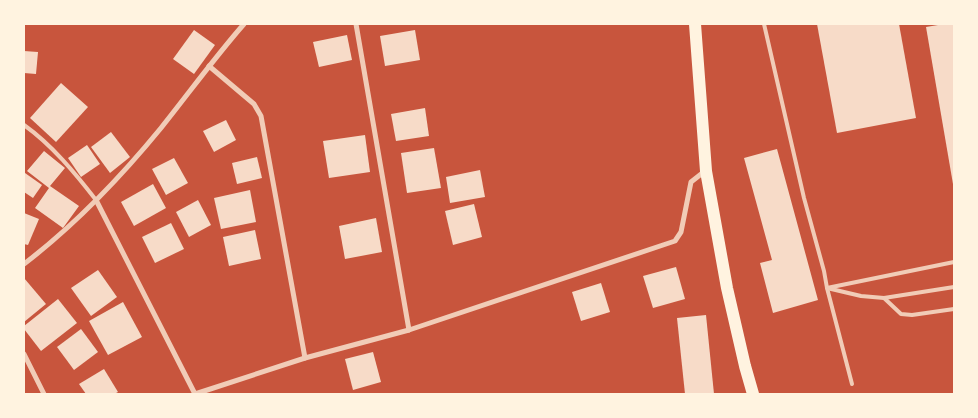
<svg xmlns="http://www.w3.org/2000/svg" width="978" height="418" viewBox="0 0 978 418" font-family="'Golos Text',sans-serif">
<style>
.building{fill:#f7dbc8}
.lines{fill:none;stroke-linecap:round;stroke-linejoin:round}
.service{stroke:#f1ccb7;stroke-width:4}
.minor{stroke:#f1ccb7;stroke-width:5}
.primary{stroke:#fff3e0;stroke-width:12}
</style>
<rect width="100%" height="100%" fill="#c8553d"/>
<g class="building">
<path d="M 817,24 L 899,24 L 916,118 L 837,133 Z"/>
<path d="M 944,24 L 954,24 L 954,184 L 953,184 L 926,27 Z"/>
<path d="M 194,30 L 215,45 L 194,74 L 173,59 Z"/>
<path d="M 415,30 L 420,60 L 385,66 L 380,36 Z"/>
<path d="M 347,35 L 352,60 L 319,67 L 313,42 Z"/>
<path d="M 24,51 L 38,52 L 36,74 L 24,73 Z"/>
<path d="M 61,83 L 88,107 L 56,142 L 30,118 Z"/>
<path d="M 425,108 L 429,136 L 396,141 L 391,114 Z"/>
<path d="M 226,120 L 236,140 L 214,152 L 203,131 Z"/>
<path d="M 111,132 L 130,157 L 110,173 L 91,147 Z"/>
<path d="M 365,135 L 370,172 L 329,178 L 323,141 Z"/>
<path d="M 87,145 L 100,164 L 81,177 L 68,158 Z"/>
<path d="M 434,148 L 441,188 L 407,193 L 401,153 Z"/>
<path d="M 777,149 L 818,300 L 773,313 L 760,263 L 772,260 L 744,158 Z"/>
<path d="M 44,151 L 65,168 L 50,186 L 79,206 L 63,228 L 35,208 L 49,188 L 27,171 Z"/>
<path d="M 257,157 L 262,178 L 237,184 L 232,163 Z"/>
<path d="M 174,158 L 188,183 L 166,195 L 152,169 Z"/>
<path d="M 480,170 L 485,197 L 450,203 L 446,177 Z"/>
<path d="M 25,173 L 42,185 L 33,198 L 24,192 L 24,176 Z"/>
<path d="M 153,184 L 166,208 L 134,226 L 121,202 Z"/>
<path d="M 250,190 L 256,222 L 221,229 L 214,198 Z"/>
<path d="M 198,200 L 211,225 L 189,237 L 176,212 Z"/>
<path d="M 474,204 L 482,237 L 453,245 L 445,211 Z"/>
<path d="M 24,213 L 39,219 L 28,245 L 24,244 Z"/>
<path d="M 376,218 L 382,252 L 345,259 L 339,226 Z"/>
<path d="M 171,223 L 184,249 L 155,263 L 142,237 Z"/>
<path d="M 255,230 L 261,259 L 229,266 L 223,237 Z"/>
<path d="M 676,267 L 685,299 L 653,308 L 643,276 Z"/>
<path d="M 98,270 L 117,297 L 91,316 L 71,288 Z"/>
<path d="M 24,278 L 46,304 L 24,322 Z"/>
<path d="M 601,283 L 610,312 L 581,321 L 572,292 Z"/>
<path d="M 58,299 L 77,323 L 41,351 L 24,329 L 24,326 Z"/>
<path d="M 123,302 L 142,337 L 108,355 L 89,321 Z"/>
<path d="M 706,315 L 714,394 L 685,394 L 677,318 Z"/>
<path d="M 81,329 L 98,352 L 74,370 L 57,347 Z"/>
<path d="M 373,352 L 381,382 L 353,390 L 345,359 Z"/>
<path d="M 104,369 L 118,392 L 114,394 L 86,394 L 79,384 Z"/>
</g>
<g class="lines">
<g class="service">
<path d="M 764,24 L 804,198 L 824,271 L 827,288 L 861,296 L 884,298 L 954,287"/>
<path d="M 24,125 C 52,145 75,173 96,200"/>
<path d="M 884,298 L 901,314 L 912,315 L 954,309"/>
<path d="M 852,384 L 827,288 L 954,262"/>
</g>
<g class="minor">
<path d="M 356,24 L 409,330"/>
<path d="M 209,66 L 254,104 L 261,116 L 305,358"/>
<path d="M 96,200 L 195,394 L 305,358 L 409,330 L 675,241 L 681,232 L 691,182 L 705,171"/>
<path d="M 24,264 C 75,225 120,178 161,128 C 189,93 215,57 244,24"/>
<path d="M 24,354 L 44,394"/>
</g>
<path class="primary" d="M 695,24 L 706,171 L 727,288 L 745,366 L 753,394"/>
</g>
<rect width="978" height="418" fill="none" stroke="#fff3e0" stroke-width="50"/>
</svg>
